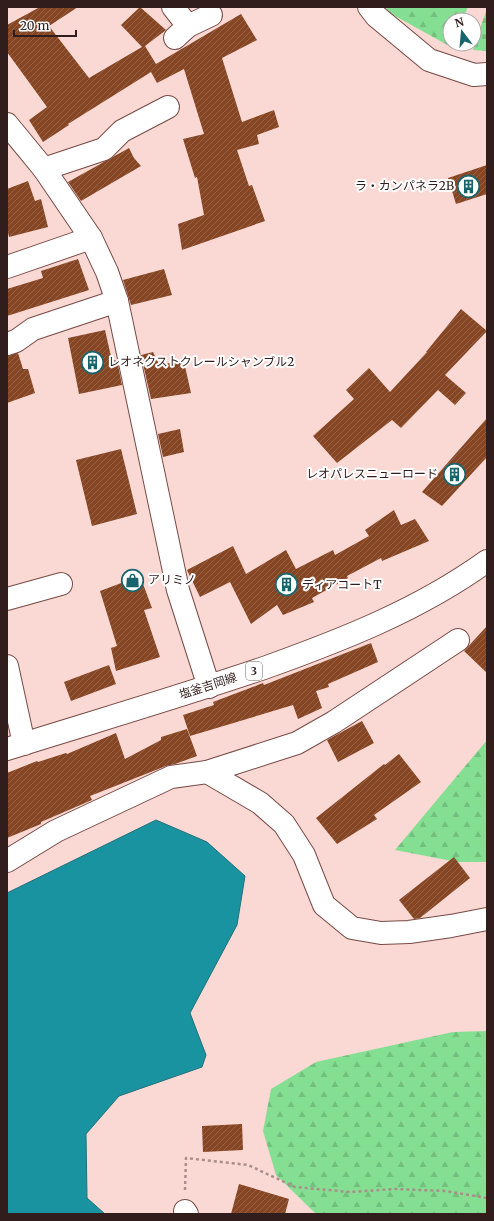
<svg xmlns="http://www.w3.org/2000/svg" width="494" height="1221" viewBox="0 0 494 1221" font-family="Merriweather,'Noto Sans JP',serif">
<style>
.forest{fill:url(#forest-firs)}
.cemetery{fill:url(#cemetery-stones)}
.water{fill:#1a93a1;stroke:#217079}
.building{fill:url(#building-hatch)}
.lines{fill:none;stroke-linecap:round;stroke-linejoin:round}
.street-casing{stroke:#784a45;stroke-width:24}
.secondary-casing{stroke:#784a45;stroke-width:24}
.primary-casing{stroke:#784a45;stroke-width:24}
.path{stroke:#aa8e8a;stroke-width:2.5;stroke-dasharray:3 3;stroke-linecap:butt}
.street{stroke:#fff;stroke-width:22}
.secondary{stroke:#fff;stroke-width:22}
.primary{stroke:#fff;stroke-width:22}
.labels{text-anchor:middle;stroke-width:4;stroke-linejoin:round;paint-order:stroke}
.shield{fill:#fff;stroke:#6f615f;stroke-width:1}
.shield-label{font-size:11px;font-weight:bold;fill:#311d1b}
.poi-label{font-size:12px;fill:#311d1b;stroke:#fff;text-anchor:start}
.street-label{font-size:12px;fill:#311d1b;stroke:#fff}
</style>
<defs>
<pattern id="forest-firs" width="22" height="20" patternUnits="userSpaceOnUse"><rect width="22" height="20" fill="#85df92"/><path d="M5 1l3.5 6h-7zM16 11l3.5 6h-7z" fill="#73bf7d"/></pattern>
<pattern id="cemetery-stones" width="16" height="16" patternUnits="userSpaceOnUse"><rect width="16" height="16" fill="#85df92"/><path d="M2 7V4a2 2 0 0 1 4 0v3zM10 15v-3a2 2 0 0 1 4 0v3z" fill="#73bf7d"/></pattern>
<pattern id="building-hatch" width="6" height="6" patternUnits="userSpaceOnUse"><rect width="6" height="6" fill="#864623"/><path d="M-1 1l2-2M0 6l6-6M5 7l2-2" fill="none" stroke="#956349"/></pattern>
</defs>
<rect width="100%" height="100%" fill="#fad8d3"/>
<g class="forest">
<path d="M 386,7 L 468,7 L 462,20 L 450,20 L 450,44 L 452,44 L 451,47 L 388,12 Z"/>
<path d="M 487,740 L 487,862 L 457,862 L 395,850 Z"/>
<path d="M 487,1031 L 487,1214 L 316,1214 L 276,1175 L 263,1131 L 271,1089 L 316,1062 L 453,1032 Z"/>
</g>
<path class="cemetery" d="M 487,8 L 487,51 L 473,50 Z"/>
<path class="water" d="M 156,820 L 207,842 L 245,876 L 237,925 L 190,1013 L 206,1055 L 202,1067 L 119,1096 L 86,1134 L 87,1198 L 105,1214 L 7,1214 L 7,893 Z"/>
<g class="building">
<path d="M 40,7 L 78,7 L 49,26 L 89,78 L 142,47 L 121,25 L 140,7 L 166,30 L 145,46 L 156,64 L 241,14 L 257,40 L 222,58 L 242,122 L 274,110 L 279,127 L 257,135 L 259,144 L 237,150 L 249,186 L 252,185 L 265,221 L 182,250 L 178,224 L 204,215 L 197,177 L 195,178 L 183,139 L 204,134 L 184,69 L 157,83 L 151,72 L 68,124 L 69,125 L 43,142 L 29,120 L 47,107 L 7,52 L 7,25 Z"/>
<path d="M 129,148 L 134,158 L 141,166 L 81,201 L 68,182 Z"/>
<path d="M 487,165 L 487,194 L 456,204 L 448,178 Z"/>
<path d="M 28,181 L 35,201 L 41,199 L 48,227 L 9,237 L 7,227 L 7,189 Z"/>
<path d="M 78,259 L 89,290 L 7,316 L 7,289 L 43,278 L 41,271 Z"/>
<path d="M 164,269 L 172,295 L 131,305 L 123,280 Z"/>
<path d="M 461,309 L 487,331 L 445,375 L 466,393 L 455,405 L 438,390 L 401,428 L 392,420 L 337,463 L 313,436 L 354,399 L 346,390 L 369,368 L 390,392 L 427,352 L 426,352 Z"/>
<path d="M 105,330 L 112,361 L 117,360 L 122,385 L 79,394 L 68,338 Z"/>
<path d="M 153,352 L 159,364 L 184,362 L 191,393 L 151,399 L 141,355 Z"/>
<path d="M 18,353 L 23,369 L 28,369 L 35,393 L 7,403 L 7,356 Z"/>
<path d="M 487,418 L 487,457 L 442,506 L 422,492 Z"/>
<path d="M 180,429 L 184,452 L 163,457 L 158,434 Z"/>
<path d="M 121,449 L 137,514 L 92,526 L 76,460 Z"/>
<path d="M 394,510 L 401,525 L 415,519 L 429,541 L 382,561 L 381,558 L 347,576 L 348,578 L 312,598 L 314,602 L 283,615 L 277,605 L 251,624 L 230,582 L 200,597 L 187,570 L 233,546 L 246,574 L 286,550 L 296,569 L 333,550 L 335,555 L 369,536 L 365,530 Z"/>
<path d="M 140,576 L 152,608 L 144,610 L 160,657 L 116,671 L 111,648 L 117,646 L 100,591 Z"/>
<path d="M 487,626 L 487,673 L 464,651 Z"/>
<path d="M 371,643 L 378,662 L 328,684 L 329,687 L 316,691 L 322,708 L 298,719 L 293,705 L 190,736 L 183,715 L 214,705 L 213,702 L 263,683 L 264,685 Z"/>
<path d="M 109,665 L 116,684 L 71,701 L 64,682 Z"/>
<path d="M 362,721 L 374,743 L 338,762 L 327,740 Z"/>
<path d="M 187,729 L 197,756 L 175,764 L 166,766 L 90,796 L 92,800 L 41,822 L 41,824 L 7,838 L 7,773 L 37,761 L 38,762 L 66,753 L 67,754 L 116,733 L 125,759 L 161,740 L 161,737 Z"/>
<path d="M 399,754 L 421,782 L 374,815 L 377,819 L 337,844 L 316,818 L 384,764 L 385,765 Z"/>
<path d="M 454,857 L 470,878 L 420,918 L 414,919 L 399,900 Z"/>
<path d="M 242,1124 L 243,1150 L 203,1152 L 202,1126 Z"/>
<path d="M 239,1184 L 289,1199 L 285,1214 L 231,1214 Z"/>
</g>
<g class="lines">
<defs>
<g id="street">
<path d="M 173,7 L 188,26 L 175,38"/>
<path d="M 369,7 L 376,16 L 429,60 L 474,75 L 487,74"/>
<path d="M 188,26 L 211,15"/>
<path d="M 44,169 L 104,149 L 122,131 L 168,107"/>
<path d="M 7,267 L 91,238"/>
<path d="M 7,344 L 16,341 L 33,329 L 117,301"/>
<path d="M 7,599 L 61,584"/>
<path d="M 7,666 L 24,744"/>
<path d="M 207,772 L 260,803 L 284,824 L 304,855 L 324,905 L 352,928 L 381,933 L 409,932 L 451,926 L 487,919"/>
<path d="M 7,861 L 56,831 L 171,777 L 207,772 L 297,743 L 334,722 L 458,640"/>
<path d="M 185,1211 L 187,1214"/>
</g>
<path id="secondary" d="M 7,124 L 44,169 L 91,238 L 107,272 L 117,301 L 178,590 L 209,687"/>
<path id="primary" d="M 7,749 C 93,722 179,697 264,668 C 342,640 419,610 487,561"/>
</defs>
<use href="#street" class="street-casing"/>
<use href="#secondary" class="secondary-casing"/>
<use href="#primary" class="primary-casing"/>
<path class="path" d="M 185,1190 L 186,1158 L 248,1165 L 295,1187 L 350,1192 L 395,1189 L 446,1191 L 487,1198"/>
<use href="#street" class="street"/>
<use href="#secondary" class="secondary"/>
<use href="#primary" class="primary"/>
</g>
<defs>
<symbol id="building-ring" viewBox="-11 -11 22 22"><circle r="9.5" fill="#fff" stroke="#17646d" stroke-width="1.5"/><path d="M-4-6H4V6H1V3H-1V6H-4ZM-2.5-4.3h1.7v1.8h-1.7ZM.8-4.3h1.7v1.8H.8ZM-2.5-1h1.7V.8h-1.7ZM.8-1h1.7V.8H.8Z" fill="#17646d"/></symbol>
<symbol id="shop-ring" viewBox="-11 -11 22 22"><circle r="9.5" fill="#fff" stroke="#17646d" stroke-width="1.5"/><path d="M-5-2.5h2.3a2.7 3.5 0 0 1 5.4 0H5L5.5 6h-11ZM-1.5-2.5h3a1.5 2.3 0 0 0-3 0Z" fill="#17646d"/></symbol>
</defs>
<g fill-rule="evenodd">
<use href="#building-ring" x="456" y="174" width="25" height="25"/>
<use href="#building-ring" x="80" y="350" width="25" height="25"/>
<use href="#building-ring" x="442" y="462" width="25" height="25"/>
<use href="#shop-ring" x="120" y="568" width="25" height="25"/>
<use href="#building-ring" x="274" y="572" width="25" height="25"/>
</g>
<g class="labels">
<rect class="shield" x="246" y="662" width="16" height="18" rx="3"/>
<g class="shield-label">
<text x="254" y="675">3</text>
</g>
<g class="poi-label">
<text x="454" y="190" text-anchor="end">ラ・カンパネラ2B</text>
<text x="108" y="366">レオネクストクレールシャンブル2</text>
<text x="438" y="478" text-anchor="end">レオパレスニューロード</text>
<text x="148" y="584">アリミノ</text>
<text x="302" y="589">ディアコートT</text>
</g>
<g class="street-label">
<text transform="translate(208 686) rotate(-18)" y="4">塩釜吉岡線</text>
</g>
</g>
<rect width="494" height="1221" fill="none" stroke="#311d1b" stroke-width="16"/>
<g transform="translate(462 32) rotate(344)"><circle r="19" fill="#ffffff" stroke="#ada5a4"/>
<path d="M0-3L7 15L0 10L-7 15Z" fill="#17646d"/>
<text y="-6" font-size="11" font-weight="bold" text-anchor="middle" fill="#311d1b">N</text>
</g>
<path d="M14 30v6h62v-6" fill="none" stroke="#311d1b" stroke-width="2"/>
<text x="20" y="30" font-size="12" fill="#311d1b" stroke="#ffffff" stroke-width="3" paint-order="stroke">20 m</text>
</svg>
